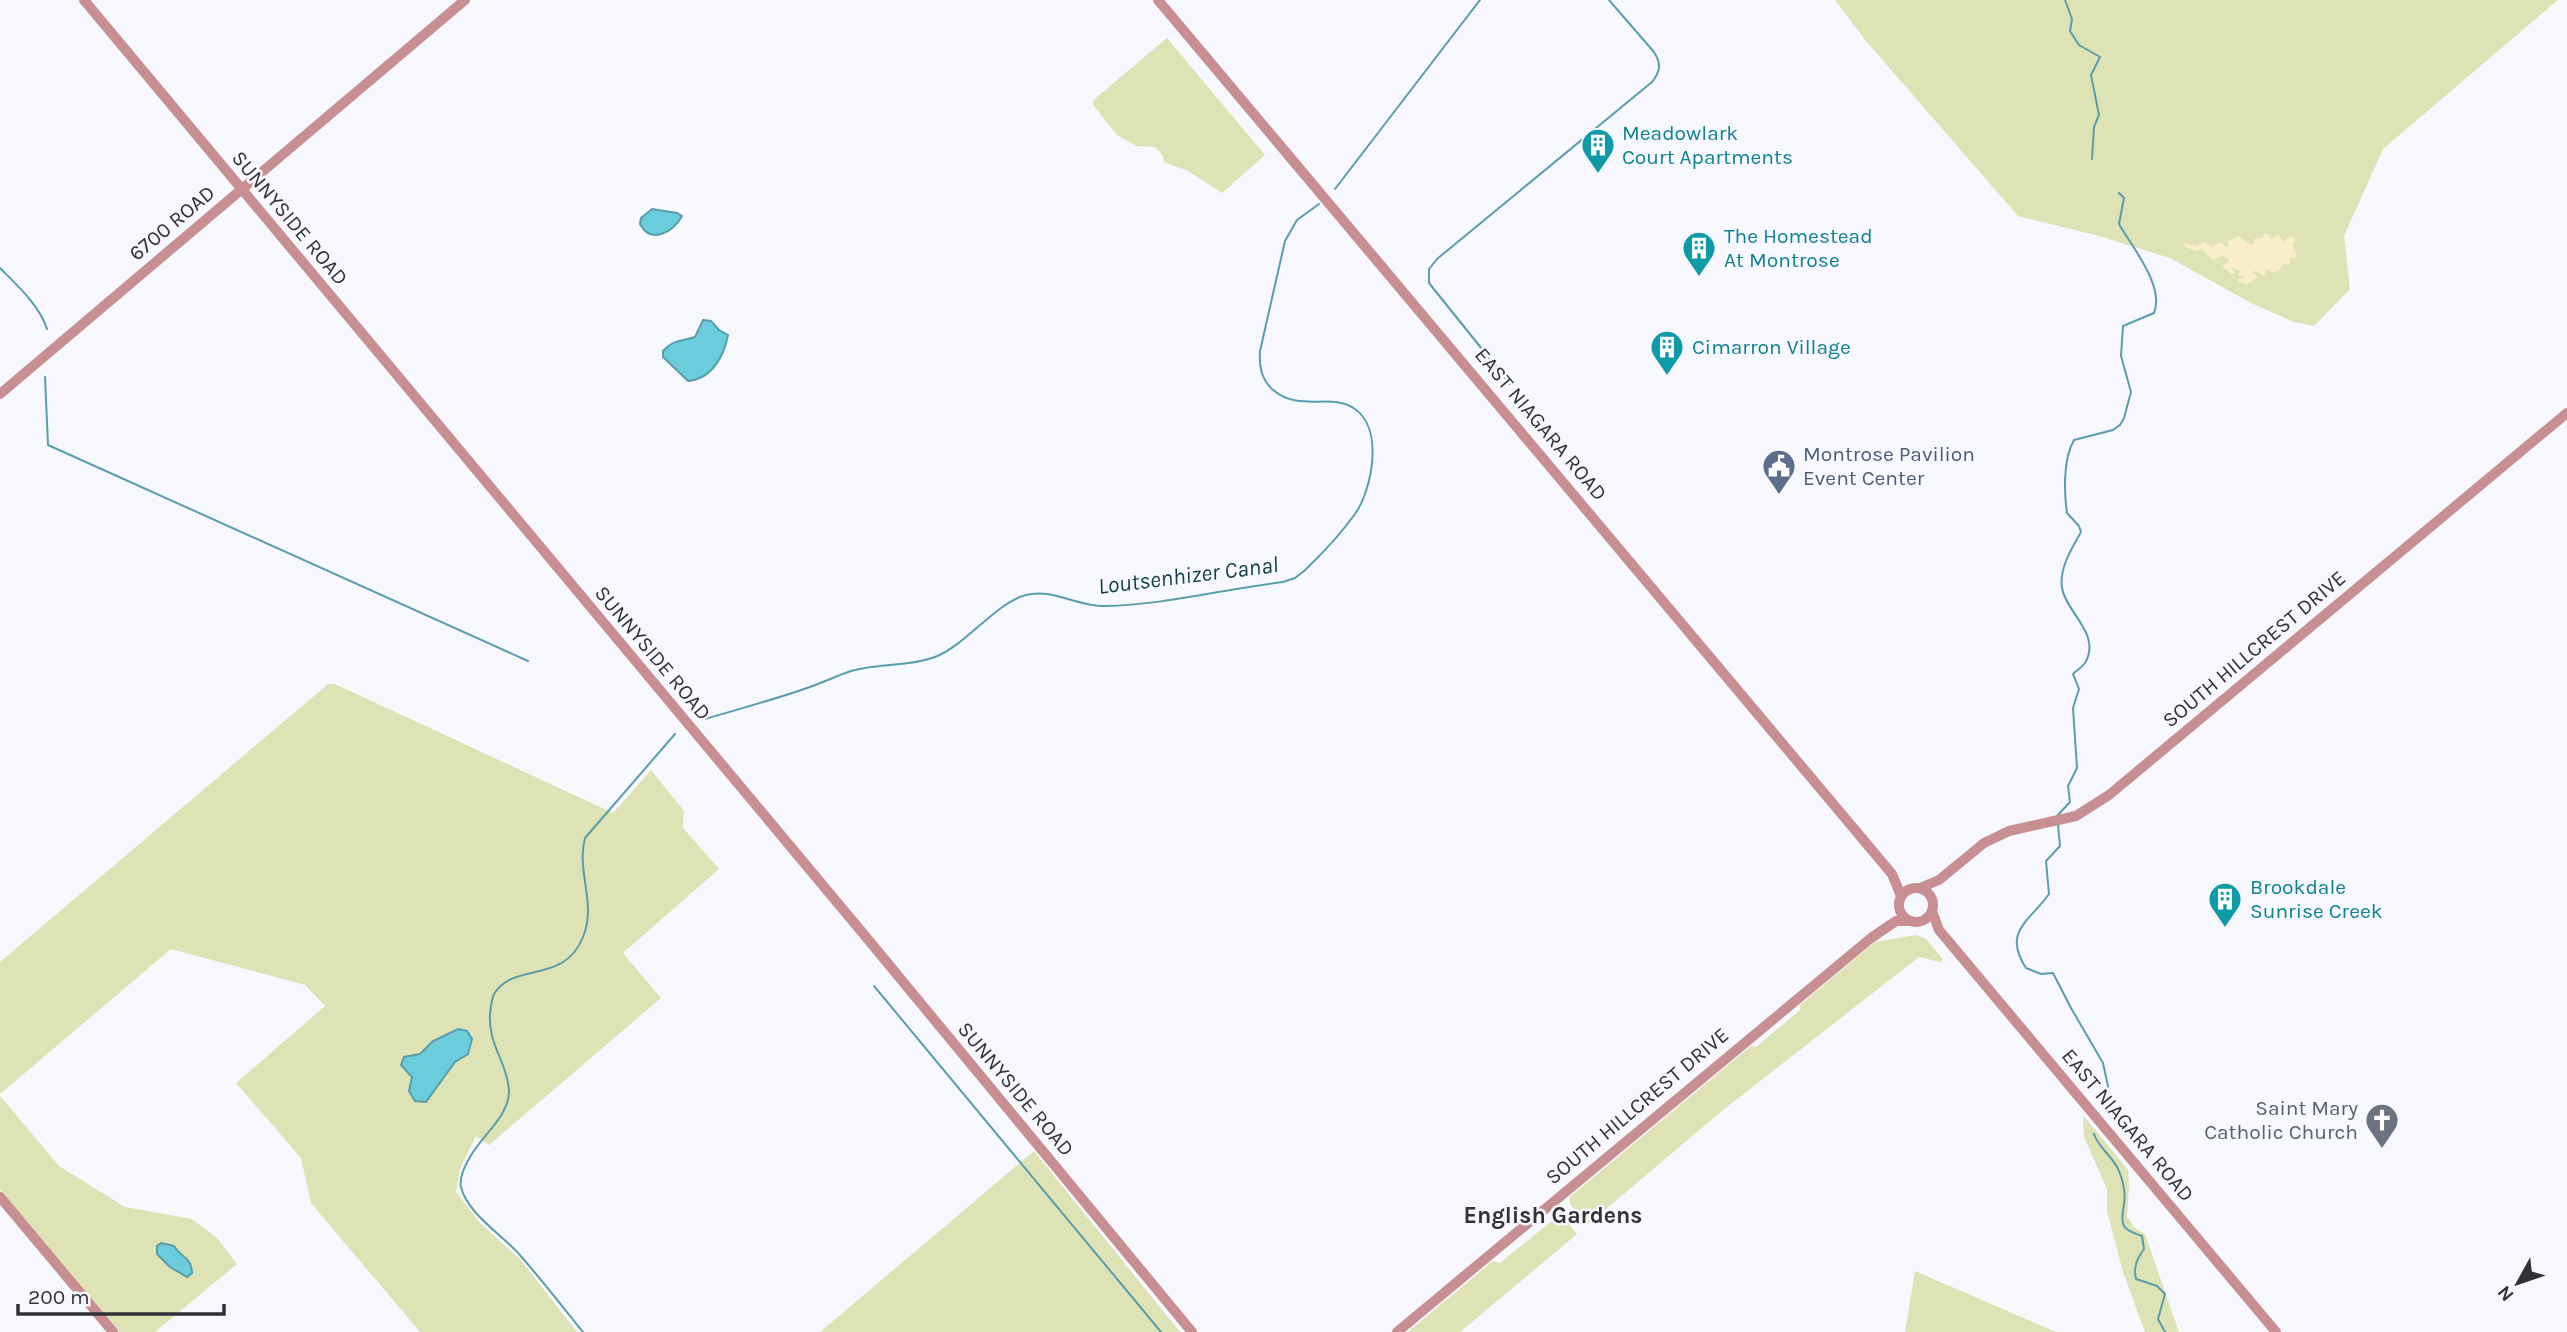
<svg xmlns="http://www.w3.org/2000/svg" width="2567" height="1332" viewBox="0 0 2567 1332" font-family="Karla,sans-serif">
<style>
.green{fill:#dee3b5}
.sand{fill:#f8eec9}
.water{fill:#6bccdb;stroke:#5a9eaa;stroke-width:2}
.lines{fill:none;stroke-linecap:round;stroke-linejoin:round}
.stream{stroke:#5a9eaa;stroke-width:2}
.minor{stroke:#c88f92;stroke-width:10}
.labels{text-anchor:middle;stroke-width:5;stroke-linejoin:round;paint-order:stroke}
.culture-label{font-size:21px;fill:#0d838f;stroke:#f7f7fe;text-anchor:start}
.street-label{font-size:21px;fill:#323236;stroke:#f7f7fe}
.service-label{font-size:21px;fill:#4e5e75;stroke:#f7f7fe;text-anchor:start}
.worship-label{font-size:21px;fill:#5b616d;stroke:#f7f7fe;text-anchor:end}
.water-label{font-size:23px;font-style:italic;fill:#113f45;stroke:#f7f7fe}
.neighbourhood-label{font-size:23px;font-weight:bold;fill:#323236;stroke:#f7f7fe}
</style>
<rect width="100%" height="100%" fill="#f7f7fe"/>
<g class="green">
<path d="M 1835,0 L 2558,0 L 2383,149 L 2344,236 L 2350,289 L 2314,326 L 2294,322 L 2251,303 L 2170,258 L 2099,236 L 2018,216 L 1866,41 Z"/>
<path d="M 1167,38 L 1265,155 L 1222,193 L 1188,171 L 1164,162 L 1162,154 L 1155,147 L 1137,146 L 1117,135 L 1094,106 L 1093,101 L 1098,96 Z"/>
<path d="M 328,684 L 335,684 L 613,813 L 651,770 L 684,811 L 683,828 L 719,869 L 623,953 L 661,998 L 489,1145 L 476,1136 L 460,1169 L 456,1192 L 480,1223 L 520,1259 L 577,1332 L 420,1332 L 311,1203 L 301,1158 L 236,1083 L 325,1006 L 305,985 L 171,949 L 0,1094 L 0,962 Z"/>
<path d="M 1916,935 L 1926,939 L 1943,959 L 1940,962 L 1919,957 L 1723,1110 L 1587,1225 L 1570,1204 L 1570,1197 L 1751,1046 L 1756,1047 L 1800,1010 L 1800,1005 L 1875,942 Z"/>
<path d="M 0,1096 L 59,1166 L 125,1207 L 192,1219 L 217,1238 L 237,1264 L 155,1332 L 119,1332 L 0,1190 Z"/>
<path d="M 2083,1115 L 2128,1170 L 2129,1186 L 2127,1217 L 2135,1228 L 2145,1234 L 2179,1332 L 2145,1332 L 2123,1272 L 2107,1211 L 2107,1189 L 2084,1137 Z"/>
<path d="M 1034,1151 L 1180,1332 L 820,1332 Z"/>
<path d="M 1562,1216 L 1577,1234 L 1460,1332 L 1408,1332 L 1493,1261 L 1500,1263 L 1549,1223 Z"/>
<path d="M 1915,1271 L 2056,1332 L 1905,1332 Z"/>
</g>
<path class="sand" d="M 2265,233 L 2270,235 L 2271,240 L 2278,234 L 2284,242 L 2288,237 L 2293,236 L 2295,241 L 2292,245 L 2297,254 L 2295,259 L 2289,257 L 2290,265 L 2282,264 L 2279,270 L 2273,273 L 2266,269 L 2265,276 L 2255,271 L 2252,272 L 2258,277 L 2247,284 L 2238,282 L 2239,279 L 2245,277 L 2239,276 L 2239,270 L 2232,268 L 2235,273 L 2232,275 L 2222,266 L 2230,261 L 2224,256 L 2218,257 L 2213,261 L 2202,249 L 2197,251 L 2185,247 L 2184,243 L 2197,246 L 2205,242 L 2212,247 L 2221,242 L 2227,248 L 2229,245 L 2228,241 L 2238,236 L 2252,245 L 2254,243 L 2254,239 L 2262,238 Z"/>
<g class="water">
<path d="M 652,209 L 677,213 L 682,216 C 673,232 651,245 640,224 L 641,218 Z"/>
<path d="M 703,320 L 711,321 L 719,330 L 728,335 C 724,356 712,379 688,381 L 663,357 L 663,351 C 672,340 682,341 695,337 Z"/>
<path d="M 458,1029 L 467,1031 L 472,1039 L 468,1054 L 455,1062 L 426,1102 L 415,1101 L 409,1091 L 412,1077 L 401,1065 L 404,1057 L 420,1054 L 433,1041 Z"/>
<path d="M 161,1243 L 174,1246 C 181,1258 192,1257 192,1273 L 187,1277 L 170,1267 L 157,1254 L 157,1246 Z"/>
</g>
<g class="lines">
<g class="stream">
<path d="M 2065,0 L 2072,19 L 2070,31 L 2079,45 L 2100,57 L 2091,75 L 2099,115 L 2094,127 L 2092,159"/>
<path d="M 1335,189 L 1480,0"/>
<path d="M 0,268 C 17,285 40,306 47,329"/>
<path d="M 45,377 L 48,445 L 528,661"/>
<path d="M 1510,384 L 1429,283 L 1429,269 L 1437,259 L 1652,82 C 1661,71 1661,63 1654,52 L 1609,0"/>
<path d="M 705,719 C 739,709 773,700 807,688 C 822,683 836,676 851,671 C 879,663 908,667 935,657 C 966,645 997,602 1026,595 C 1053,588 1078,607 1105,606 C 1165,605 1224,589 1283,582 L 1295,578 L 1304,571 C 1322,554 1340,535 1355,514 C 1372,490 1384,429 1355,409 C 1331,392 1301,413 1273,390 C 1261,379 1259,366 1260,351 L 1285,241 L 1297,220 L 1319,204"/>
<path d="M 2057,816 L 2070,802 L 2068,786 L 2077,768 L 2073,708 L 2079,689 L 2073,674 C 2077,670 2082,667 2085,663 C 2102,634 2066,613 2062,588 C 2059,568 2072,548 2081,532 L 2079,526 L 2067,513 C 2064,492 2063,459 2074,440 L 2113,430 L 2120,425 L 2124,418 L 2131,392 L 2121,356 L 2123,326 L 2154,313 C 2165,286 2132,247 2119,224 L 2124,198 L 2119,193"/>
<path d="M 2058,825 L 2060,846 L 2046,861 L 2049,894 C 2030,921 2002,931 2026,968 L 2041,974 L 2053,973 L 2071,1008 L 2103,1063 L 2108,1086 L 2106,1111"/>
<path d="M 874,986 L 1161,1332"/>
<path d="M 2094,1134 C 2099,1149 2113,1156 2119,1171 C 2123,1181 2126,1192 2124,1204 C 2121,1225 2120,1229 2142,1236 L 2144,1249 C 2137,1259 2133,1267 2136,1279 L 2157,1286 L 2165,1294 L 2158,1319 L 2165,1332"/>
<path d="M 583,1332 C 562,1306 541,1279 519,1254 C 502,1235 467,1213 461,1187 C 459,1177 465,1166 470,1157 C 481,1136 510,1116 509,1090 C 507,1061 488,1046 490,1014 C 491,1008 491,1000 494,994 C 514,961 564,985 583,937 C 597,903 576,872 585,838 L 675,734"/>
</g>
<g class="minor">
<path d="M 84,0 L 871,943 L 1192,1332"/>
<path d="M 1158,0 L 1892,874 L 1901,896"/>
<path d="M 0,394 L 465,0"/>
<circle cx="1916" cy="905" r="17"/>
<path d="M 1920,888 L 1939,880 L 1984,843 L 2009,831 L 2076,816 L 2109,795 L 2567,413"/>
<path d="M 1932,911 L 1939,930 L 2276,1332"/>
<path d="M 0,1197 L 113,1332"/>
<path d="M 1397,1332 L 1871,938 L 1896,921 L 1911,921"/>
</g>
</g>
<defs>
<symbol id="building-pin" viewBox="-11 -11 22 30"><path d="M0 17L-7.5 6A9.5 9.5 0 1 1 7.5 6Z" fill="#0f9aa8" stroke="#f7f7fe"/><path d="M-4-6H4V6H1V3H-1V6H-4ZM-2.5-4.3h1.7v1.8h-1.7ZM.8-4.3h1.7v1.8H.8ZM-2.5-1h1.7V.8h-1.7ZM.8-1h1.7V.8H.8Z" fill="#fff"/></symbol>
<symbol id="civic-pin" viewBox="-11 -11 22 30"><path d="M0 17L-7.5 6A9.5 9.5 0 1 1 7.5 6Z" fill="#5c6f8a" stroke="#f7f7fe"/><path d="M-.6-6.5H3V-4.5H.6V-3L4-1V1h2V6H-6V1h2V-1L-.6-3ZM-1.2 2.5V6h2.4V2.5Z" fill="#fff"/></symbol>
<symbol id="church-pin" viewBox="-11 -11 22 30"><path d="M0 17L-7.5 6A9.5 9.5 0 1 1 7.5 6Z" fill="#6b7280" stroke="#f7f7fe"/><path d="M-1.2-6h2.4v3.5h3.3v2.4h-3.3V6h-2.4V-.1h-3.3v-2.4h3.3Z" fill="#fff"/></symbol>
</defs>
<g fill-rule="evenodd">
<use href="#building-pin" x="1579" y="126" width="38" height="52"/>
<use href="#building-pin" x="1680" y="229" width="38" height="52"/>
<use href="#building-pin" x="1648" y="328" width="38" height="52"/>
<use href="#civic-pin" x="1760" y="447" width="38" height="52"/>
<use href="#building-pin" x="2206" y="880" width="38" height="52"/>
<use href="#church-pin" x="2363" y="1101" width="38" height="52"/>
</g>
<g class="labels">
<g class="culture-label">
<text x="1622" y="140">Meadowlark<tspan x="1622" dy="24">Court Apartments</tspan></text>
<text x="1724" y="243">The Homestead<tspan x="1724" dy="24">At Montrose</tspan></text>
<text x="1692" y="354">Cimarron Village</text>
<text x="2250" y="894">Brookdale<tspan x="2250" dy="24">Sunrise Creek</tspan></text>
</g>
<g class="street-label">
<text transform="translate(290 218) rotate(50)" y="7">SUNNYSIDE ROAD</text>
<text transform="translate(172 223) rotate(-40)" y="7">6700 ROAD</text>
<text transform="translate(1541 424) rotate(50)" y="7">EAST NIAGARA ROAD</text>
<text transform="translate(2254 649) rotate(-40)" y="7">SOUTH HILLCREST DRIVE</text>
<text transform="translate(653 653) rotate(50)" y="7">SUNNYSIDE ROAD</text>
<text transform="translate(1016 1089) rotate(50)" y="7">SUNNYSIDE ROAD</text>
<text transform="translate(1637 1106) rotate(-40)" y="7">SOUTH HILLCREST DRIVE</text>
<text transform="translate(2128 1125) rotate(50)" y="7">EAST NIAGARA ROAD</text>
</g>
<g class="service-label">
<text x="1803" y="461">Montrose Pavilion<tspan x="1803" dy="24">Event Center</tspan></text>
</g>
<g class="worship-label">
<text x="2358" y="1115">Saint Mary<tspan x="2358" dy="24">Catholic Church</tspan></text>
</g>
<g class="water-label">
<text transform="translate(1188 575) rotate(-7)" y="8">Loutsenhizer Canal</text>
</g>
<g class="neighbourhood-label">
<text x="1553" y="1223">English Gardens</text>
</g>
</g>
<g transform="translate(2518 1283) rotate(230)" stroke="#f7f7fe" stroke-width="5" paint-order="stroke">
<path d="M0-5L12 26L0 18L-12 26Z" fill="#323236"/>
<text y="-10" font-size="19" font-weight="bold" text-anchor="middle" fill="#323236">N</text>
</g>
<path d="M18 1304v10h206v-10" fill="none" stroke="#323236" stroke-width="3.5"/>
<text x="28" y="1304" font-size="21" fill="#323236" stroke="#f7f7fe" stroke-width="5" paint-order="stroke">200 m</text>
</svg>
